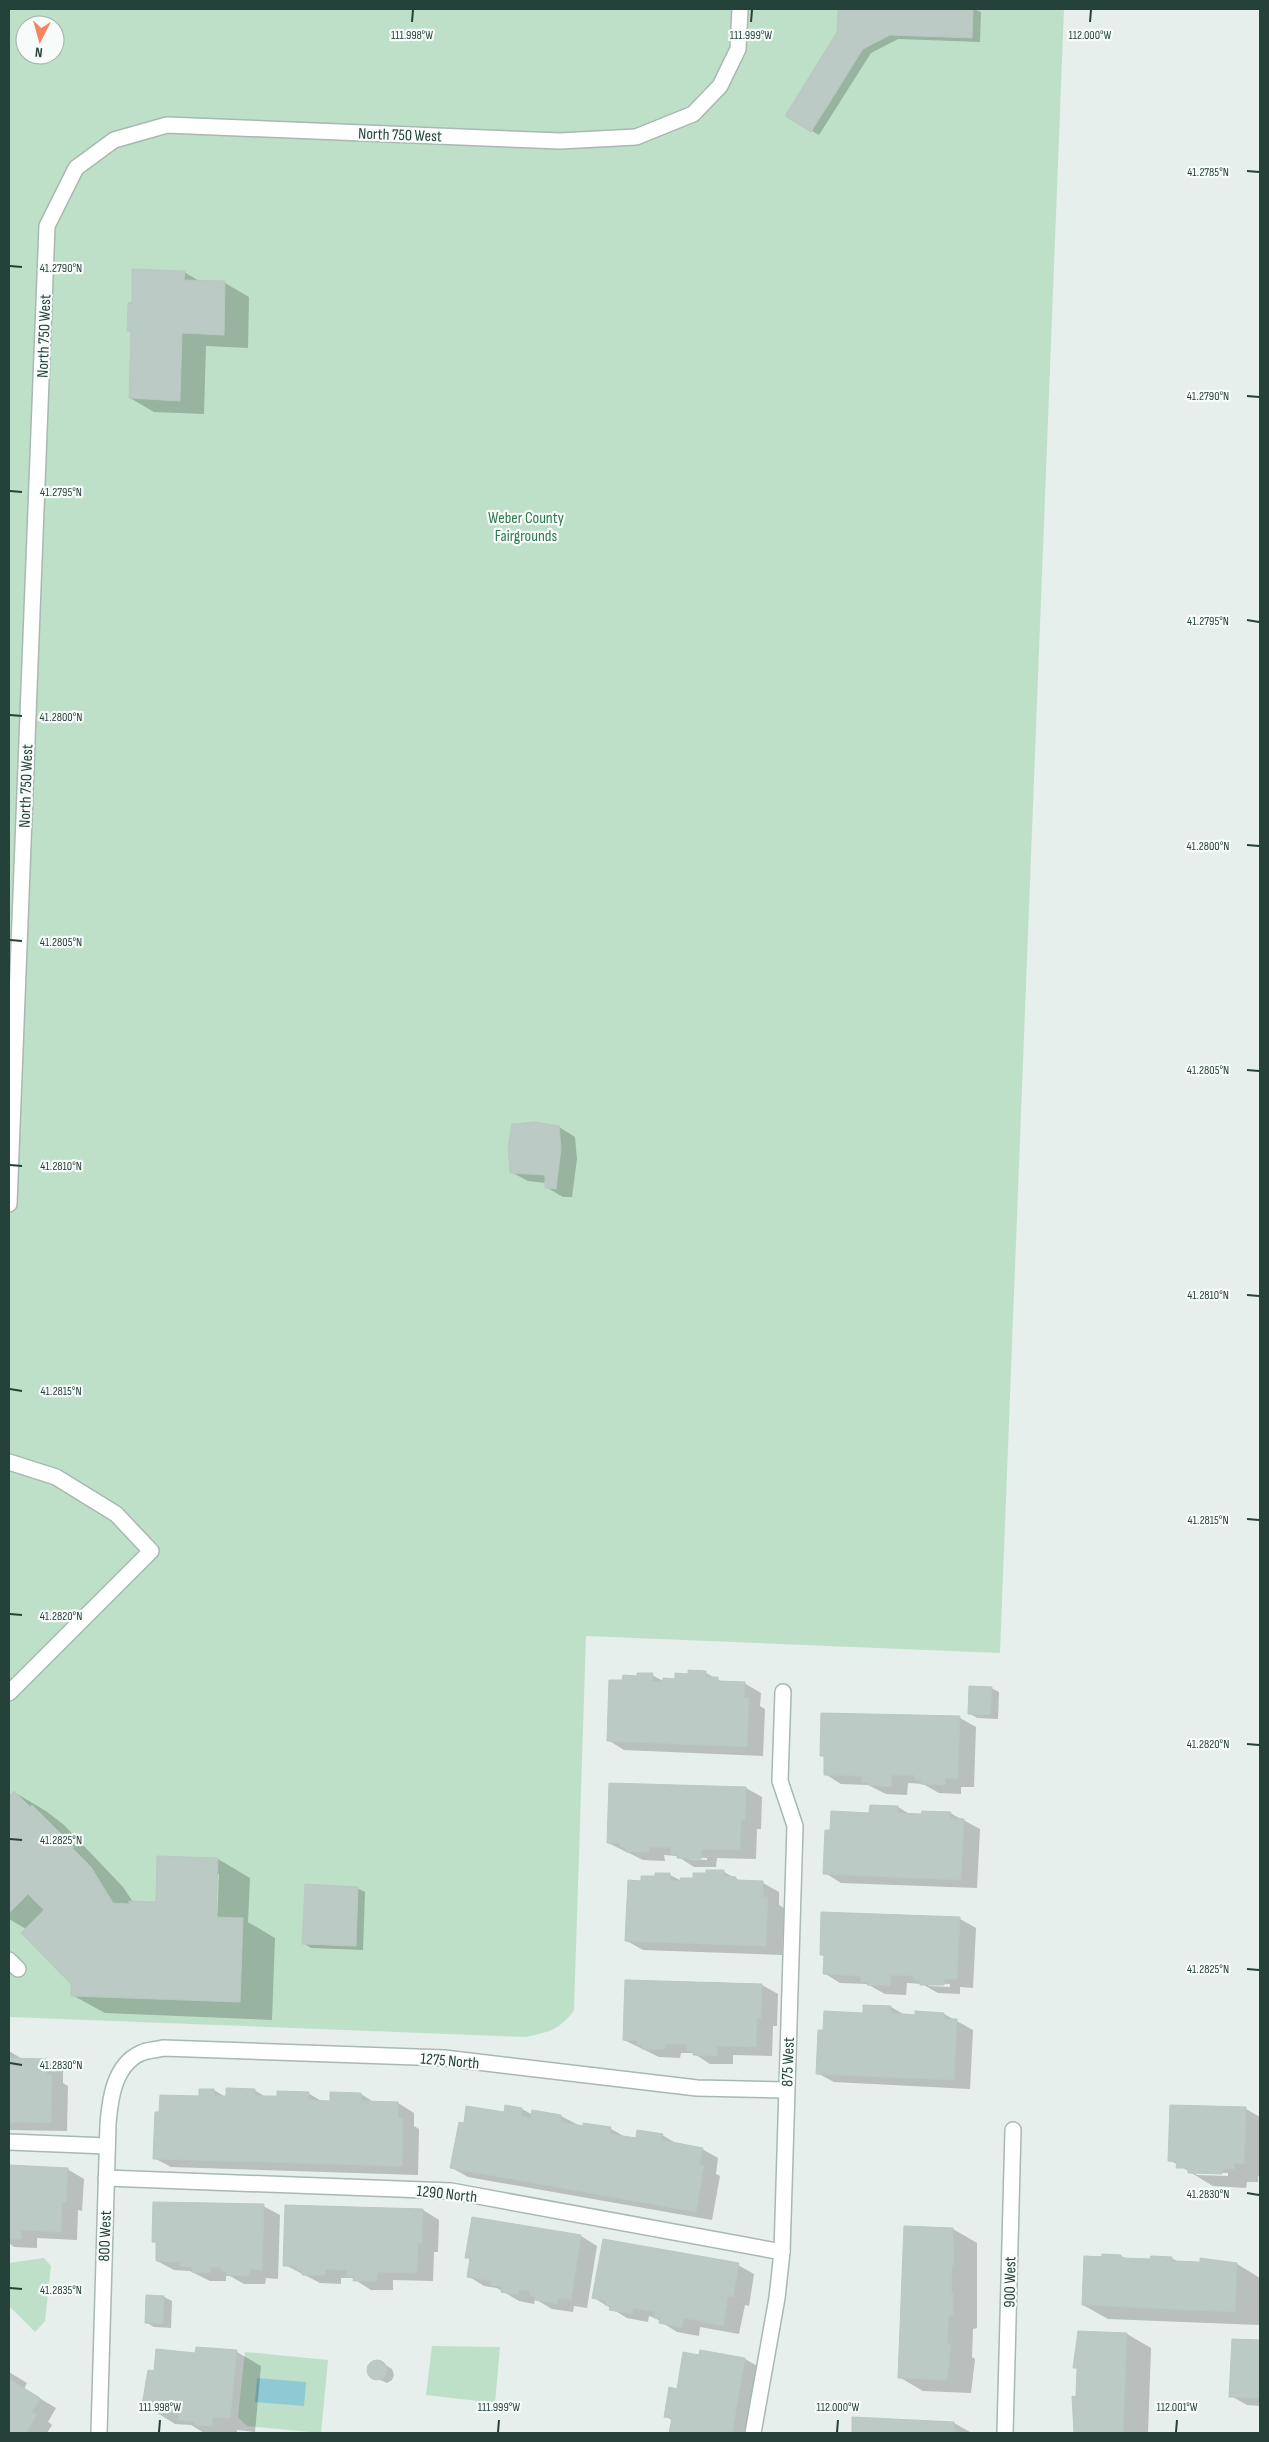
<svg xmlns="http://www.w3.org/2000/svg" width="1269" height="2442" viewBox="0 0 1269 2442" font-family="'Sofia Sans Condensed',sans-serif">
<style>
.green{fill:#bfe0c8;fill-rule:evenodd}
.water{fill:#8ec9d4}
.shadow{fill:#0003;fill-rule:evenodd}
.building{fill:#bbcac4;stroke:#b8c9c2}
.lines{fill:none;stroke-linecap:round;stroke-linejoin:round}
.minor-casing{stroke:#a8b8b2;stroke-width:18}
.minor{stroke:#fff;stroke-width:15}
.ticks{fill:none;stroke:#24423a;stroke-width:2}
.labels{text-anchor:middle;stroke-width:4.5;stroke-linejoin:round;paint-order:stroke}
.street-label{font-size:16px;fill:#24423a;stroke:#f7fbf9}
.park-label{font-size:16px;fill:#2d7a4b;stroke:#f7fbf9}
.ticks-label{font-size:12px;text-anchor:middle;fill:#24423a;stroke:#f7fbf9;stroke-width:4.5;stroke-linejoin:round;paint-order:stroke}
</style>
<rect width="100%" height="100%" fill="#e6efeb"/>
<g class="green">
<path d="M 9,9 L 1064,9 L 1000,1653 L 586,1636 L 574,2010 C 560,2030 549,2032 526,2037 L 9,2017 ZM 25,25 L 55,25 L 55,55 L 25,55 Z"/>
<path d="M 44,2258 L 51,2266 L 45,2321 L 35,2332 L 9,2306 L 9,2263 Z"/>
<path d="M 432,2346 L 500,2347 L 495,2403 L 426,2395 Z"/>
<path d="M 245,2352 L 328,2360 L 321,2433 L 247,2426 L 238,2417 Z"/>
</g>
<path class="water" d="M 257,2378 L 306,2382 L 304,2406 L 255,2402 Z"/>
<g class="shadow">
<path d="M 840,9 L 974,9 L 981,12 L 980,42 L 898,39 L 871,53 L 819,135 L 786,116 L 838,32 Z"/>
<path d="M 184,272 L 201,282 L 225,283 L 249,297 L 248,348 L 206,346 L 204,414 L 154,412 L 130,398 L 132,332 L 129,330 Z"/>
<path d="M 559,1127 L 575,1137 L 577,1159 L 572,1197 L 563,1197 L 546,1187 L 546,1183 L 528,1181 L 511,1172 Z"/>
<path d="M 706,1673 L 724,1683 L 744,1683 L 761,1693 L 760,1706 L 765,1709 L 763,1756 L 624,1750 L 608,1740 L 623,1682 L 652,1675 L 663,1681 L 676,1680 L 690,1675 Z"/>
<path d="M 991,1688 L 999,1692 L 998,1719 L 977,1718 L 969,1713 Z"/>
<path d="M 960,1718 L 976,1727 L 974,1787 L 961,1787 L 961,1794 L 939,1793 L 923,1784 L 908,1783 L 907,1795 L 886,1794 L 868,1785 L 841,1784 L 825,1774 L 826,1757 L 821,1755 Z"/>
<path d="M 746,1788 L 762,1797 L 761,1829 L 757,1829 L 756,1859 L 717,1858 L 716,1867 L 694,1867 L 677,1856 L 664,1855 L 665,1861 L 643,1860 L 608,1843 ZM 687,1857 L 707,1858 L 707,1860 L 687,1859 Z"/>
<path d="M 14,1792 L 46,1811 L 64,1825 L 123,1887 L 133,1902 L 157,1903 L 218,1859 L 250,1878 L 248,1922 L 275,1938 L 272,2020 L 105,2013 L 72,1995 L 73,1983 L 26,1929 L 9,1919 L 9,1798 ZM 216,1874 L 219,1874 L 217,1923 L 214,1923 Z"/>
<path d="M 898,1807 L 911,1815 L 950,1813 L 980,1829 L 977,1888 L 841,1883 L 825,1873 L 831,1832 L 871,1814 Z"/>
<path d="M 724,1872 L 742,1882 L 763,1883 L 779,1892 L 779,1905 L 784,1908 L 782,1955 L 643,1950 L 627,1941 L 642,1882 L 656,1877 L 656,1874 L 670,1875 L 682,1881 L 694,1880 L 694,1874 Z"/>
<path d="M 357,1888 L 365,1892 L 363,1950 L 311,1948 L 303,1943 Z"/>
<path d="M 960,1919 L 976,1928 L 973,1988 L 960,1987 L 960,1994 L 938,1993 L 922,1984 L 907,1983 L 906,1995 L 885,1994 L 867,1984 L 840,1983 L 824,1973 L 825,1957 L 821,1954 ZM 926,1983 L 950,1984 L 950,1987 L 929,1986 Z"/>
<path d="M 762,1985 L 778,1994 L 777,2026 L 773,2026 L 772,2056 L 733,2055 L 733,2064 L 710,2064 L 693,2053 L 681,2053 L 680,2058 L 659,2057 L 624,2040 Z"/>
<path d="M 864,2006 L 891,2007 L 905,2015 L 944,2014 L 973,2030 L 970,2089 L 834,2082 L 817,2073 L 824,2031 L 864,2014 Z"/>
<path d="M 9,2051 L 24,2060 L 47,2060 L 63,2070 L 63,2083 L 68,2086 L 67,2131 L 9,2130 Z"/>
<path d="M 214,2090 L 227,2098 L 254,2090 L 266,2097 L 308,2093 L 323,2102 L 331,2102 L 361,2094 L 375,2103 L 398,2103 L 414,2113 L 414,2126 L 419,2129 L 418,2175 L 171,2167 L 154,2158 L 161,2113 Z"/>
<path d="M 506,2106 L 522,2109 L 533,2115 L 561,2116 L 584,2128 L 584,2124 L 611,2129 L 627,2138 L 637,2139 L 662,2135 L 679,2145 L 702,2149 L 718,2158 L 716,2174 L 720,2176 L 712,2220 L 468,2177 L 452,2168 L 465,2124 L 505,2114 Z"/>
<path d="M 1246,2109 L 1260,2117 L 1260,2177 L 1258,2176 L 1258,2182 L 1247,2182 L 1246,2188 L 1213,2186 L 1170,2160 ZM 1194,2172 L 1228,2173 L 1228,2176 L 1197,2175 Z"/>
<path d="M 9,2167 L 67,2169 L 84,2179 L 82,2211 L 78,2210 L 77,2240 L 37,2238 L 37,2248 L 14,2247 L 9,2243 Z"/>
<path d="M 263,2206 L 280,2215 L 278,2279 L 266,2278 L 265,2284 L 244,2284 L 230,2276 L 226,2276 L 226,2281 L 210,2281 L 190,2271 L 174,2270 L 157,2261 L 158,2244 L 153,2241 Z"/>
<path d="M 423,2210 L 439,2220 L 438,2252 L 434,2252 L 433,2281 L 393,2280 L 393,2290 L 371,2290 L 352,2278 L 341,2278 L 341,2284 L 320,2283 L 285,2265 Z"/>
<path d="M 473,2219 L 581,2236 L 597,2246 L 587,2308 L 574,2306 L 573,2312 L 552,2309 L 535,2299 L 534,2304 L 519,2301 L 497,2288 L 484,2286 L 468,2276 L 471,2259 L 466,2257 Z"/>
<path d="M 953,2229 L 977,2243 L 977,2328 L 973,2329 L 972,2357 L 975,2359 L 971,2393 L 923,2391 L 899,2377 Z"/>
<path d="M 1121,2256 L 1127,2259 L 1151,2260 L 1171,2258 L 1179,2262 L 1237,2264 L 1260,2278 L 1259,2325 L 1108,2319 L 1083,2305 L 1086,2257 Z"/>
<path d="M 738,2265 L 754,2274 L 749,2306 L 745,2305 L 739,2334 L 700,2327 L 699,2336 L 677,2332 L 655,2318 L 649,2316 L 648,2322 L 627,2318 L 594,2298 Z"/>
<path d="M 147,2296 L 164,2297 L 172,2301 L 171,2328 L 154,2327 L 147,2323 Z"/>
<path d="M 1127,2334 L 1151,2348 L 1148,2433 L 1074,2433 L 1073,2398 L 1077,2398 L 1078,2369 L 1075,2367 Z"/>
<path d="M 1233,2340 L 1260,2341 L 1260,2406 L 1247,2405 L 1231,2396 Z"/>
<path d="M 701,2351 L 745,2359 L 761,2368 L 750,2433 L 671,2433 L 673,2421 L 665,2416 Z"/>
<path d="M 237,2352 L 261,2366 L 255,2432 L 237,2430 L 237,2433 L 204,2433 L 191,2425 L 175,2424 L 143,2404 L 155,2372 L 196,2354 Z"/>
<path d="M 379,2361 L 392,2369 L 394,2375 L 392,2380 L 387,2383 L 371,2376 L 368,2368 L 371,2364 Z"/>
<path d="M 9,2372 L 27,2383 L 24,2389 L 56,2408 L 48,2422 L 52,2425 L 47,2433 L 9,2433 Z"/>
<path d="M 854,2418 L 954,2423 L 972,2433 L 853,2433 Z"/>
</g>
<g class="building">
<path d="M 838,9 L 973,9 L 972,38 L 890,35 L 863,49 L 811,132 L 785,116 L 837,32 Z"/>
<path d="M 132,269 L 185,271 L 184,280 L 225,281 L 224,335 L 182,333 L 180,401 L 129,398 L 131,331 L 127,331 L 128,303 L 132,302 Z"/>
<path d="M 535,1122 L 559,1126 L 561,1149 L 556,1189 L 545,1188 L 545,1175 L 510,1173 L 508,1147 L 512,1124 Z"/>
<path d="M 688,1670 L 706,1671 L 706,1677 L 718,1677 L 718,1681 L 745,1682 L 744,1698 L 749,1698 L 747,1747 L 607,1741 L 609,1680 L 622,1680 L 623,1675 L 637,1676 L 637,1673 L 653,1673 L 652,1681 L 662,1682 L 663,1678 L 675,1679 L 675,1673 L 688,1674 Z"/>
<path d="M 969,1686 L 992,1687 L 990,1715 L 968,1714 Z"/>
<path d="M 821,1713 L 960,1716 L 958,1778 L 945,1778 L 945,1785 L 921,1784 L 921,1780 L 915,1780 L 915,1775 L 892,1775 L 891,1787 L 868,1785 L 869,1782 L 862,1783 L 862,1776 L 824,1775 L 824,1756 L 820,1756 Z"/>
<path d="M 609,1783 L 746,1787 L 745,1821 L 741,1820 L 740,1850 L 701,1849 L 701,1859 L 677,1858 L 677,1854 L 671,1854 L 671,1847 L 649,1847 L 649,1852 L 626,1852 L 626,1848 L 620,1847 L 620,1843 L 607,1843 Z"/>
<path d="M 14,1791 L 30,1807 L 32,1805 L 74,1847 L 72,1848 L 91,1867 L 113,1903 L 129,1904 L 129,1901 L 156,1902 L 157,1856 L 218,1858 L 216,1917 L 243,1918 L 240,2002 L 71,1996 L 71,1984 L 21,1933 L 44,1910 L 28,1894 L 9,1913 L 9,1796 Z"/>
<path d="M 870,1805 L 898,1806 L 898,1813 L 921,1814 L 922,1811 L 951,1812 L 950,1818 L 964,1819 L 961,1880 L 823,1874 L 825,1830 L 830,1830 L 831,1811 L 869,1813 Z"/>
<path d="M 706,1870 L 724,1870 L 724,1876 L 736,1877 L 736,1880 L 763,1881 L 763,1897 L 768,1897 L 766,1946 L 625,1941 L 628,1880 L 641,1881 L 641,1876 L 655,1876 L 655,1873 L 670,1873 L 670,1881 L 681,1881 L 680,1878 L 693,1878 L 693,1873 L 706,1873 Z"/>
<path d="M 305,1884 L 358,1887 L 356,1946 L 302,1944 Z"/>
<path d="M 821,1912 L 960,1917 L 957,1979 L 944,1979 L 944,1985 L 920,1985 L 920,1981 L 913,1980 L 914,1976 L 891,1975 L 890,1986 L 867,1985 L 868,1982 L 861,1982 L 861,1976 L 823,1974 L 824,1955 L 820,1955 Z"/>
<path d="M 625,1980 L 762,1984 L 761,2018 L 757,2018 L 756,2047 L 717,2046 L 717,2056 L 693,2055 L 693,2051 L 687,2051 L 687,2044 L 665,2044 L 665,2049 L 642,2049 L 642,2045 L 637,2045 L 637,2041 L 623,2040 Z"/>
<path d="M 863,2005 L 891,2006 L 891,2013 L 915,2015 L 915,2011 L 944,2013 L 944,2019 L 957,2019 L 954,2080 L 816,2074 L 818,2030 L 823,2030 L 824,2011 L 863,2013 Z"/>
<path d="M 9,2050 L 10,2058 L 47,2059 L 47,2075 L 52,2075 L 51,2123 L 9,2122 Z"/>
<path d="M 226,2088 L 255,2089 L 255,2096 L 277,2096 L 277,2091 L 309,2092 L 308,2100 L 330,2101 L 330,2092 L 361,2093 L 361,2101 L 398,2102 L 398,2118 L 403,2118 L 402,2166 L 153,2159 L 155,2112 L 159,2112 L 160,2095 L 199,2096 L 199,2089 L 214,2089 L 214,2096 L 226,2096 Z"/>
<path d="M 505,2105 L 522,2108 L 521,2116 L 531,2118 L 532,2110 L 561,2115 L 560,2122 L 583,2126 L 583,2123 L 611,2127 L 610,2134 L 636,2138 L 637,2130 L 663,2134 L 661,2140 L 703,2148 L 699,2165 L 704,2166 L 696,2212 L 450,2168 L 459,2122 L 464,2123 L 466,2106 L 504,2112 Z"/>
<path d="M 1170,2105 L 1246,2107 L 1244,2164 L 1234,2163 L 1234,2169 L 1222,2169 L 1222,2174 L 1188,2173 L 1188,2168 L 1176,2168 L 1177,2162 L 1168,2161 Z"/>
<path d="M 9,2165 L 68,2168 L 66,2202 L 62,2202 L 61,2232 L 21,2230 L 21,2239 L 9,2239 Z"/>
<path d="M 153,2202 L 264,2204 L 262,2270 L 250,2269 L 249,2276 L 227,2275 L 227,2272 L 221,2271 L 221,2267 L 210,2267 L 210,2273 L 192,2272 L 193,2267 L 180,2267 L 180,2262 L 156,2261 L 156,2242 L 152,2242 Z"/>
<path d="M 285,2205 L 423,2209 L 422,2243 L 418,2243 L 417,2273 L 377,2272 L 377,2281 L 353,2281 L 354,2276 L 347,2277 L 347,2270 L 325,2269 L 325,2275 L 302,2275 L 302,2271 L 297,2270 L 297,2266 L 283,2266 Z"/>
<path d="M 472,2217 L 581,2235 L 571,2300 L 558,2298 L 557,2304 L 535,2300 L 535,2297 L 529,2296 L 530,2291 L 519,2290 L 518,2295 L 501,2292 L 502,2287 L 490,2285 L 491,2281 L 467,2277 L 470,2258 L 465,2258 Z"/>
<path d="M 904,2226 L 953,2228 L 954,2265 L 952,2265 L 951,2294 L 953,2294 L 953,2315 L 949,2315 L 947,2344 L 951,2344 L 947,2380 L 898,2378 Z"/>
<path d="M 603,2239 L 739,2263 L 733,2297 L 728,2296 L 723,2326 L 684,2318 L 682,2328 L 659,2323 L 660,2319 L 654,2318 L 655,2312 L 633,2308 L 632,2314 L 609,2310 L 610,2306 L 605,2305 L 606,2301 L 592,2298 Z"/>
<path d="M 1102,2254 L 1121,2255 L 1121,2258 L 1150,2259 L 1151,2256 L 1172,2257 L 1171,2261 L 1200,2262 L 1200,2258 L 1237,2263 L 1235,2312 L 1082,2305 L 1084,2256 L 1102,2257 Z"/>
<path d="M 146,2295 L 164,2296 L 163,2324 L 145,2323 Z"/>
<path d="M 1078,2331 L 1127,2333 L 1123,2433 L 1074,2433 L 1072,2396 L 1076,2397 L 1077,2368 L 1073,2368 Z"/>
<path d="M 1232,2339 L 1260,2340 L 1260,2398 L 1229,2397 Z"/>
<path d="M 196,2347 L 237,2350 L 230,2418 L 213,2417 L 212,2426 L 195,2425 L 195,2422 L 178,2420 L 179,2413 L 149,2410 L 150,2406 L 142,2405 L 148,2370 L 154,2371 L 156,2349 L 195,2353 Z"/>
<path d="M 700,2350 L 745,2358 L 732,2433 L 669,2433 L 672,2418 L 664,2417 L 669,2387 L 677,2389 L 683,2352 L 699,2355 Z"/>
<circle cx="377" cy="2370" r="10"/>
<path d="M 9,2379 L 40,2398 L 32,2412 L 37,2414 L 26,2433 L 9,2433 Z"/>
<path d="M 852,2417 L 954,2422 L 954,2433 L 852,2433 Z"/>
</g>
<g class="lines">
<defs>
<g id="minor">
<path d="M 9,1204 L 47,226 L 76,168 L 114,140 L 167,125 L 560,141 L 636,137 L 693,114 L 720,86 L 738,49 L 740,9"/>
<path d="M 9,1462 L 56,1477 L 116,1514 L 151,1551 L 9,1693"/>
<path d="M 9,1960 L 18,1969"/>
<path d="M 9,2142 L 107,2146"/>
<path d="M 106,2178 L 451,2191 L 782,2252"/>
<path d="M 99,2433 L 108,2124 C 110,2099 114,2065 141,2053 C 147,2050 156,2050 163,2048 L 444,2058 L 697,2088 L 786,2090"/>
<path d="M 753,2433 L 777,2298 L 782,2252 L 795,1826 L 780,1781 L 783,1692"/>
<path d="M 1005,2433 L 1013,2130"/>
</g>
</defs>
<use href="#minor" class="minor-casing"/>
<use href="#minor" class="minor"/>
</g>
<path class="ticks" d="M 412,22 L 413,10M 751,22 L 752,10M 1090,22 L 1091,10M 1247,171 L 1259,172M 10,266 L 22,267M 1247,396 L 1259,397M 10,491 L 22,492M 1247,620 L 1259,622M 10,715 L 22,716M 1247,845 L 1259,846M 10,940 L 22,941M 1247,1070 L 1259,1071M 10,1165 L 22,1166M 1247,1295 L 1259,1296M 10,1389 L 22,1391M 1247,1519 L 1259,1520M 10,1614 L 22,1615M 1247,1744 L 1259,1745M 10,1839 L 22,1840M 1247,1969 L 1259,1970M 10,2063 L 22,2065M 1247,2193 L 1259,2195M 10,2288 L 22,2289M 159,2432 L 160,2420M 498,2432 L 499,2420M 837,2432 L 838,2420M 1176,2432 L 1177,2420"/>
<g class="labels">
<g class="street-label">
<text transform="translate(400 134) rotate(2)" y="6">North 750 West</text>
<text transform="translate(43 336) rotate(-88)" y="6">North 750 West</text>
<text transform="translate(25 786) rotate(-88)" y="6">North 750 West</text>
<text transform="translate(450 2060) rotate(5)" y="6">1275 North</text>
<text transform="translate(787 2062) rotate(-88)" y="6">875 West</text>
<text transform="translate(447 2193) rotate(6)" y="6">1290 North</text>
<text transform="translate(104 2236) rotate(-88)" y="6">800 West</text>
<text transform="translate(1009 2282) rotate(-89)" y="6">900 West</text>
</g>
<g class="park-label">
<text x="526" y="523">Weber County<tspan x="526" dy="18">Fairgrounds</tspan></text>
</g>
</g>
<g class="ticks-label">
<text x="412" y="39">111.998°W</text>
<text x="751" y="39">111.999°W</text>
<text x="1090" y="39">112.000°W</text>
<text x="1208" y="176">41.2785°N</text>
<text x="61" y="272">41.2790°N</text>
<text x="1208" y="400">41.2790°N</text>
<text x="61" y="496">41.2795°N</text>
<text x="1208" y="625">41.2795°N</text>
<text x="61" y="721">41.2800°N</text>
<text x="1208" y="850">41.2800°N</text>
<text x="61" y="946">41.2805°N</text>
<text x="1208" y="1074">41.2805°N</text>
<text x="61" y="1170">41.2810°N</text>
<text x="1208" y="1299">41.2810°N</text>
<text x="61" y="1395">41.2815°N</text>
<text x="1208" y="1524">41.2815°N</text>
<text x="61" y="1620">41.2820°N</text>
<text x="1208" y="1748">41.2820°N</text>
<text x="61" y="1844">41.2825°N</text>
<text x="1208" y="1973">41.2825°N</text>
<text x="61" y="2069">41.2830°N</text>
<text x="1208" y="2198">41.2830°N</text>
<text x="61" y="2294">41.2835°N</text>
<text x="160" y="2411">111.998°W</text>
<text x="499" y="2411">111.999°W</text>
<text x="838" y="2411">112.000°W</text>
<text x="1177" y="2411">112.001°W</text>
</g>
<rect width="1269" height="2442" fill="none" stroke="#24423a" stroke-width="20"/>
<g transform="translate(40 40) rotate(186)"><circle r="24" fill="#f7fbf9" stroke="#a3b1ad"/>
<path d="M0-4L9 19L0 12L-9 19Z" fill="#f4845f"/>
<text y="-8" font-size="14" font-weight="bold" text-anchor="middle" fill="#24423a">N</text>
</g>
</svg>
